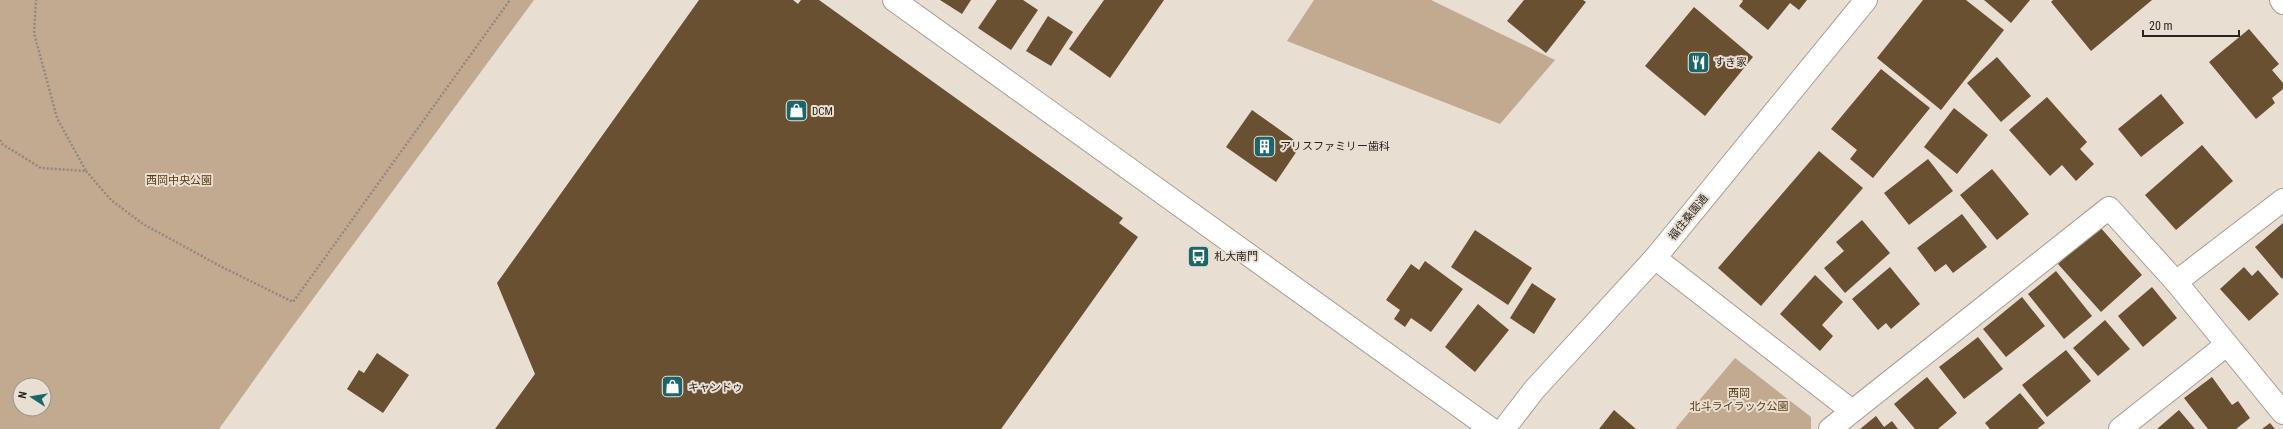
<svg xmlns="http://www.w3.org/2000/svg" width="2283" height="429" viewBox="0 0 2283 429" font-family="'Roboto Condensed','Noto Sans JP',sans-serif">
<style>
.green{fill:#c1aa8f;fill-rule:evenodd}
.building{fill:#685030}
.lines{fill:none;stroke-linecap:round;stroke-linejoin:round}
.minor-casing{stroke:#a69c90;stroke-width:24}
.tertiary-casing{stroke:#a69c90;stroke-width:24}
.path{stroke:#918980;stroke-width:2.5;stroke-dasharray:2 2;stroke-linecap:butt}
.minor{stroke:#fff;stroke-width:22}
.tertiary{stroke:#fff;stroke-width:22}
.labels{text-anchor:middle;stroke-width:4;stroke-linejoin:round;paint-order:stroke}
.poi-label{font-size:11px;fill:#282420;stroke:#e9ded2;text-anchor:start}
.park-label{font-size:11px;fill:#583b10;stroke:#e9ded2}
.street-label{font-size:11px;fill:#282420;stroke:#e9ded2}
</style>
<rect width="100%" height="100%" fill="#e9ded2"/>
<g class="green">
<path d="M 0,0 L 534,0 L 287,334 L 219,429 L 0,429 ZM 20,385 L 44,385 L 44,409 L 20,409 Z"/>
<path d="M 1314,0 L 1431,0 L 1555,60 L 1500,124 L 1287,41 Z"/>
<path d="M 1735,358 L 1811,417 L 1811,429 L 1675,429 Z"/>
</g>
<g class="building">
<path d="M 699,0 L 793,0 L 798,4 L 801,0 L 819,0 L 1123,218 L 1119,223 L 1138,237 L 1001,429 L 495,429 L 535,374 L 497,283 Z"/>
<path d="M 940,0 L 971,0 L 962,14 Z"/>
<path d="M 997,0 L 1023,0 L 1038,10 L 1011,50 L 978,28 Z"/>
<path d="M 1104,0 L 1164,0 L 1110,78 L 1069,49 Z"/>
<path d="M 1524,0 L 1583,0 L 1586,2 L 1546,53 L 1507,21 Z"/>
<path d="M 1742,0 L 1807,0 L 1799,10 L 1790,3 L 1768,30 L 1739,6 L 1743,1 Z"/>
<path d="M 1923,0 L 1966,0 L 2004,30 L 1941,110 L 1877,58 Z"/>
<path d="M 1984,0 L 2030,0 L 2011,23 Z"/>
<path d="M 2053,0 L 2152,0 L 2091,51 L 2051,2 Z"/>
<path d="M 1694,7 L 1753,57 L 1705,116 L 1645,66 Z"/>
<path d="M 1048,16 L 1073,32 L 1051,66 L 1026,51 Z"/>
<path d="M 2249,29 L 2279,64 L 2272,70 L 2283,83 L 2283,89 L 2272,98 L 2275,103 L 2256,119 L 2209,62 Z"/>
<path d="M 1997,57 L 2031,96 L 2001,122 L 1967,83 Z"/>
<path d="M 1881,69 L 1930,108 L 1873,178 L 1850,159 L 1857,150 L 1831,129 Z"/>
<path d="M 2161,94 L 2184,123 L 2141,157 L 2118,129 Z"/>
<path d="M 2047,97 L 2087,142 L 2080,149 L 2094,164 L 2076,181 L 2062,165 L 2050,176 L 2009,130 Z"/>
<path d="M 1954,108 L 1988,135 L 1957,174 L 1924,147 Z"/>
<path d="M 1252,110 L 1301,145 L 1276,182 L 1226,147 Z"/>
<path d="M 2202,145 L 2233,181 L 2176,230 L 2145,195 Z"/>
<path d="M 1819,151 L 1863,188 L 1761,306 L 1718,268 Z"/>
<path d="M 1928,159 L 1953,191 L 1909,225 L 1884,193 Z"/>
<path d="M 1992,169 L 2029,214 L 1997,240 L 1960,195 Z"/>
<path d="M 1962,214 L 1987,247 L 1953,273 L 1946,264 L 1935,272 L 1917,248 Z"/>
<path d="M 1862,220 L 1890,253 L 1845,293 L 1824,268 L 1844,251 L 1836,242 Z"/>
<path d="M 2283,223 L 2283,277 L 2282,279 L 2255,247 Z"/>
<path d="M 2100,227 L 2142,275 L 2101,312 L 2058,264 Z"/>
<path d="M 1475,230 L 1532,268 L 1508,305 L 1451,267 Z"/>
<path d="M 1425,261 L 1463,289 L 1431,332 L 1411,318 L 1405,327 L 1394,319 L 1400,310 L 1386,300 L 1411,264 L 1419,270 Z"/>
<path d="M 1890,267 L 1920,304 L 1891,329 L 1886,323 L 1878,330 L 1852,299 Z"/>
<path d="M 2244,267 L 2252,276 L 2258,270 L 2279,294 L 2249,321 L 2220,289 Z"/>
<path d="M 2056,271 L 2092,316 L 2064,339 L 2028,294 Z"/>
<path d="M 1815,275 L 1843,302 L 1822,325 L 1833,336 L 1820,351 L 1780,314 Z"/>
<path d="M 1532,283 L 1556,299 L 1534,334 L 1510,318 Z"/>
<path d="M 2152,287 L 2177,318 L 2143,347 L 2118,316 Z"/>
<path d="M 2022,297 L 2045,326 L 2006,357 L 1983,329 Z"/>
<path d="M 1478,304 L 1509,330 L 1475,372 L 1445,347 Z"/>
<path d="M 2105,320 L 2130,349 L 2098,376 L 2073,348 Z"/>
<path d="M 1978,337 L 2003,369 L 1964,399 L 1939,367 Z"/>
<path d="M 2066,350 L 2091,381 L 2047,417 L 2022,385 Z"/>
<path d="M 377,353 L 409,375 L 383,413 L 347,389 L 359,370 L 364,373 Z"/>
<path d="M 1927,377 L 1957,413 L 1938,429 L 1915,429 L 1894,404 Z"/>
<path d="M 2212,377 L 2232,405 L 2238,401 L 2250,418 L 2236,429 L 2208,429 L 2184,398 Z"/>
<path d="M 2020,393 L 2045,423 L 2037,429 L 1990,429 L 1985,423 Z"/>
<path d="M 1614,410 L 1636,429 L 1599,429 Z"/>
<path d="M 2179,410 L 2195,429 L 2157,429 Z"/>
<path d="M 1876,416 L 1884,427 L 1892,421 L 1898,429 L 1860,429 Z"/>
<path d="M 2270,423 L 2275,429 L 2262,429 Z"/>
</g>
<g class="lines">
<defs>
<g id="minor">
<path d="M 2281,0 L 2283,3"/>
<path d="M 1655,258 L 1852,411"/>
<path d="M 2176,282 L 2283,200"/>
<path d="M 1830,429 L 2109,208 L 2176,282 L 2283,413"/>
<path d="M 2120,429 L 2225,346"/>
</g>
<g id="tertiary">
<path d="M 894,0 L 1491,429"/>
<path d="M 1504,429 L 1534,390 L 1655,258 L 1866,0"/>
</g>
</defs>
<use href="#minor" class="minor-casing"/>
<use href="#tertiary" class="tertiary-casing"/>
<g class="path">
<path d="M 0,140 L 2,144 L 41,168 L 86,171 L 57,118 L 34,33 L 36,0"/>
<path d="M 86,171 L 111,200 L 143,224 L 220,266 L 293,302 L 510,0"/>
</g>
<use href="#minor" class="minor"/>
<use href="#tertiary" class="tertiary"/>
</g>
<defs>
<symbol id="restaurant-square" viewBox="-11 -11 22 22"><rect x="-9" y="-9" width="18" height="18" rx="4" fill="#19676b" stroke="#e9ded2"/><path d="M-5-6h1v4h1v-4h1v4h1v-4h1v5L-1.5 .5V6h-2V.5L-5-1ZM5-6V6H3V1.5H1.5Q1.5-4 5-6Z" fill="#fff"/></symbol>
<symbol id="shop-square" viewBox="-11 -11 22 22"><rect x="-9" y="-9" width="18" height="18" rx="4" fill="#19676b" stroke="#e9ded2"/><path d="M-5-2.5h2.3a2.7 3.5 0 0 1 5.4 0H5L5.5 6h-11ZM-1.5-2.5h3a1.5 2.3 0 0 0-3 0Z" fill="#fff"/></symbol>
<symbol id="building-square" viewBox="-11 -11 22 22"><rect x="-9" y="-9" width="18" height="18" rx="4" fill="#19676b" stroke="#e9ded2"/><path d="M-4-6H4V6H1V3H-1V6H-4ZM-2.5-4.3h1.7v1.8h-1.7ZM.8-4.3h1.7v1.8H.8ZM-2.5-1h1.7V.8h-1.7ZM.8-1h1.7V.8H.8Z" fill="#fff"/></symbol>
<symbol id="bus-square" viewBox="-11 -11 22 22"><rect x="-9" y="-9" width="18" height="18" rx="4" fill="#19676b" stroke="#e9ded2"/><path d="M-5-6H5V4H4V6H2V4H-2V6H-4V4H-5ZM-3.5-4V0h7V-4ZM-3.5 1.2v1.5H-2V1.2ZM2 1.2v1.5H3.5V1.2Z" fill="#fff"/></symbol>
</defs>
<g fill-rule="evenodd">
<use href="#restaurant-square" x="1686" y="50" width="25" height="25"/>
<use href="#shop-square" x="784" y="98" width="25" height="25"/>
<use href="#building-square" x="1252" y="134" width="25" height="25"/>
<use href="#bus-square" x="1186" y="244" width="25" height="25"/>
<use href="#shop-square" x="660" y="374" width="25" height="25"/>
</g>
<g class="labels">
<g class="poi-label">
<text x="1714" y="66">すき家</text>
<text x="812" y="115">DCM</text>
<text x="1280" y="150">アリスファミリー歯科</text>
<text x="1214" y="260">札大南門</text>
<text x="688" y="391">キャンドゥ</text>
</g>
<g class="park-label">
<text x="179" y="184">西岡中央公園</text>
<text x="1739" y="397">西岡<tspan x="1739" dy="13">北斗ライラック公園</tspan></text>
</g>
<g class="street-label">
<text transform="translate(1688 217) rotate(-51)" y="4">福住桑園通</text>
</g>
</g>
<g transform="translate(32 397) rotate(282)"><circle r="19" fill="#e9ded2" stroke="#9c948b"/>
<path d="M0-3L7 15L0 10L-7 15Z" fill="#19676b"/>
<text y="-6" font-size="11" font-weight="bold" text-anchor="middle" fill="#282420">N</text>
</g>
<path d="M2143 30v6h96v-6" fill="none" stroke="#282420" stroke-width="2"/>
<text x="2149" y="30" font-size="12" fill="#282420" stroke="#e9ded2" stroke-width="3" paint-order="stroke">20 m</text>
</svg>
